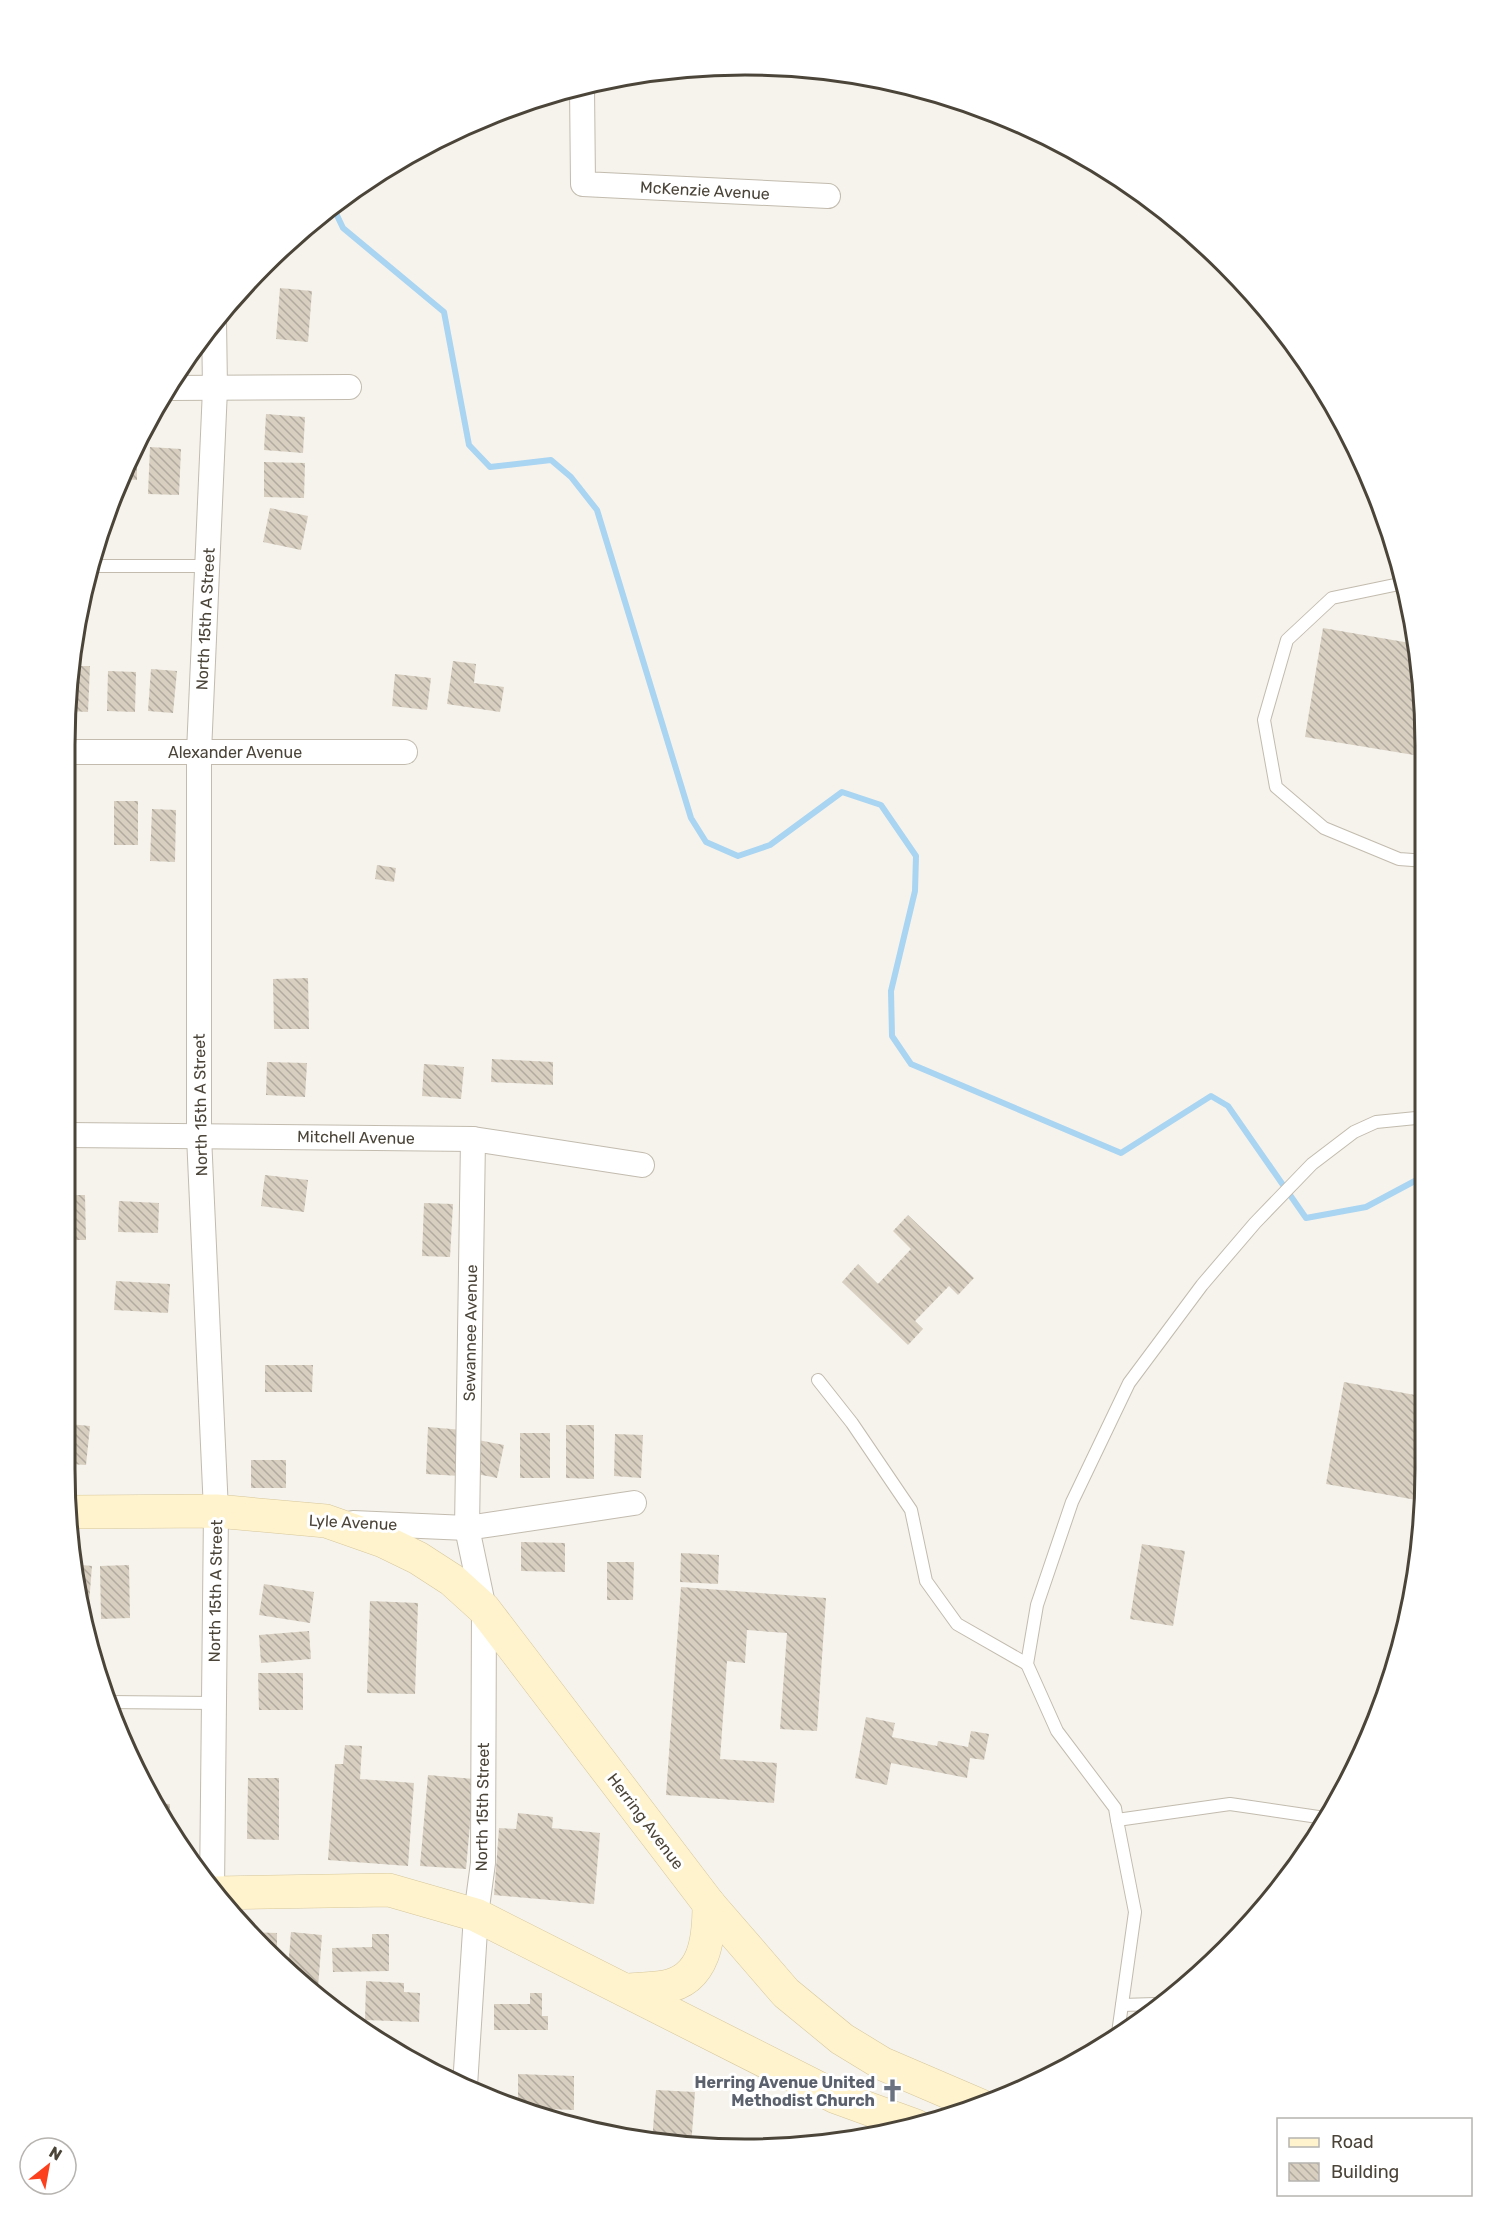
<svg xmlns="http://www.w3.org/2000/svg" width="1490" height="2214" viewBox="0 0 1490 2214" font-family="Rubik,sans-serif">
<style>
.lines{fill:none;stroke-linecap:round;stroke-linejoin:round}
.stream{stroke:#a9d4f2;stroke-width:6}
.building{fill:url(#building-back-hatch)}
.lane-casing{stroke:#c2bbae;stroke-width:14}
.street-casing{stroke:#c2bbae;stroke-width:26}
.secondary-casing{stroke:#d6c79b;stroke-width:34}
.lane{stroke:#fff;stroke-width:12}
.street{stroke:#fff;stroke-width:24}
.secondary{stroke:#fff3cd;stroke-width:33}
.labels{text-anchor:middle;stroke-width:6;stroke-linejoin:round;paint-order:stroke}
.street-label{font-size:16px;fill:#4b4439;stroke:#fff}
.worship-label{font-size:16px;font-weight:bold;fill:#5b616d;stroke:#fff;text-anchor:end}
.rim{fill:none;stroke:#4b4439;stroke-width:3}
</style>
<defs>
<pattern id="building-back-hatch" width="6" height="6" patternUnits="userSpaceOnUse" patternTransform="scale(1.5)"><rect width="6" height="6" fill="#d8cfc1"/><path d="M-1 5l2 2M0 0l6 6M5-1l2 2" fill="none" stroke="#b1aa9e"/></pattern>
</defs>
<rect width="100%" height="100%" fill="#f6f3ec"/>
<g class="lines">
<path class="stream" d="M 333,207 L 343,228 L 444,312 L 469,445 L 490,467 L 551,460 L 571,477 L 597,510 L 691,818 L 706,842 L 738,856 L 770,845 L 842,792 L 881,805 L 916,856 L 915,891 L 891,991 L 892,1036 L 911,1064 L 1121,1153 L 1211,1096 L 1228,1106 L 1306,1218 L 1366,1207 L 1426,1175"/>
</g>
<g class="building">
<path d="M 280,288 L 312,291 L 308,342 L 276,339 Z"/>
<path d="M 266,414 L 305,417 L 303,453 L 264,450 Z"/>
<path d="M 134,446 L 137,446 L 137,480 L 123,479 Z"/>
<path d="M 150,447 L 181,449 L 179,495 L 148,494 Z"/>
<path d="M 264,462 L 305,463 L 304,498 L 264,497 Z"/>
<path d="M 270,508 L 308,516 L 301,550 L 263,542 Z"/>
<path d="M 1323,628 L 1416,644 L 1426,757 L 1305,737 Z"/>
<path d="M 453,661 L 476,664 L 474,683 L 504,687 L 500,712 L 447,704 Z"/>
<path d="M 72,666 L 90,666 L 88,712 L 68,711 Z"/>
<path d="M 151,669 L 177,671 L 173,713 L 148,711 Z"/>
<path d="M 108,671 L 136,672 L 135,712 L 107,711 Z"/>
<path d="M 395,674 L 431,678 L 427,710 L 392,706 Z"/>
<rect x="114" y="801" width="24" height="44"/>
<path d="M 152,809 L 176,810 L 175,862 L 150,861 Z"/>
<path d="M 377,865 L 396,868 L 394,882 L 375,879 Z"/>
<path d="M 308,978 L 309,1029 L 274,1029 L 273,979 Z"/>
<path d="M 492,1059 L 553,1062 L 553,1085 L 491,1082 Z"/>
<path d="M 267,1062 L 307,1063 L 305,1097 L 266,1095 Z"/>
<path d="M 424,1064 L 464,1067 L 461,1099 L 422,1096 Z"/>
<path d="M 265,1175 L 308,1180 L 304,1212 L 261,1206 Z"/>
<path d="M 68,1195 L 85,1195 L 86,1240 L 68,1240 Z"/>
<path d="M 119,1201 L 159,1203 L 158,1233 L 118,1232 Z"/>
<path d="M 424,1203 L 453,1204 L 450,1257 L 422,1256 Z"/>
<path d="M 908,1215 L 974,1278 L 958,1295 L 949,1286 L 915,1321 L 923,1329 L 908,1345 L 842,1282 L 858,1264 L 878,1284 L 911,1249 L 893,1231 Z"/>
<path d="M 116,1281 L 170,1284 L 168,1313 L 114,1310 Z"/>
<path d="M 265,1365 L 313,1365 L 312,1392 L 265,1392 Z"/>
<path d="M 1344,1382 L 1426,1397 L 1426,1469 L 1422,1501 L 1326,1484 Z"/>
<path d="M 69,1424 L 90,1426 L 86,1465 L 70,1464 Z"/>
<path d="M 566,1425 L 594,1425 L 594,1479 L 566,1478 Z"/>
<path d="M 428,1427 L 463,1430 L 460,1476 L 426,1474 Z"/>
<rect x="520" y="1433" width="30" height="45"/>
<path d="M 615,1434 L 643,1435 L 641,1478 L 614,1476 Z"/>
<path d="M 478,1440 L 504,1445 L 497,1478 L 472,1473 Z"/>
<rect x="251" y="1460" width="35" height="28"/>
<path d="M 521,1542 L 565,1543 L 565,1572 L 521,1571 Z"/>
<path d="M 1142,1544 L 1185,1551 L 1173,1626 L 1130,1619 Z"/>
<path d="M 681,1553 L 719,1555 L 718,1584 L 680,1582 Z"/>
<path d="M 607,1562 L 634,1562 L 633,1600 L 607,1600 Z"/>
<path d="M 72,1564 L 92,1566 L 88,1616 L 84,1616 Z"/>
<path d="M 129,1565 L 130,1618 L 101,1619 L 100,1566 Z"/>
<path d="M 264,1584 L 314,1592 L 310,1623 L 259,1615 Z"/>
<path d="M 681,1587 L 826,1598 L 817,1731 L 780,1729 L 787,1633 L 747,1630 L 745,1663 L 727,1661 L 720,1759 L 777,1763 L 774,1803 L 666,1795 Z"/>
<path d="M 370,1601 L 418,1603 L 415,1694 L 367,1693 Z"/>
<path d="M 309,1631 L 311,1659 L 261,1663 L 259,1635 Z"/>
<path d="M 258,1673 L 303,1673 L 303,1710 L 259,1710 Z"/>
<path d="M 866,1717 L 895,1723 L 892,1737 L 937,1746 L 938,1741 L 968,1747 L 971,1731 L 989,1734 L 984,1760 L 970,1758 L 967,1778 L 891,1763 L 887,1785 L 855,1778 Z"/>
<path d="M 345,1745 L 362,1746 L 360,1779 L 414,1783 L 408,1866 L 328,1860 L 335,1764 L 343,1764 Z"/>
<path d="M 428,1775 L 474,1779 L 466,1869 L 420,1866 Z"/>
<path d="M 248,1778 L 279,1778 L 279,1840 L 247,1839 Z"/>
<path d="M 158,1803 L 170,1804 L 169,1826 Z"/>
<path d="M 518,1813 L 553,1817 L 552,1828 L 600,1833 L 594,1904 L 494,1895 L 499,1828 L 516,1829 Z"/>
<path d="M 248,1932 L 277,1933 L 277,1958 Z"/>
<path d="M 291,1932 L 322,1935 L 318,1988 L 308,1987 L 288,1969 Z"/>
<path d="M 372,1934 L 389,1934 L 389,1971 L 333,1972 L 332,1948 L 372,1947 Z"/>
<path d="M 366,1981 L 404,1983 L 404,1992 L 420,1993 L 419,2022 L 365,2020 Z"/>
<path d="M 530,1993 L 542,1993 L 542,2016 L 548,2016 L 548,2030 L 494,2030 L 494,2004 L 530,2004 Z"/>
<path d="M 518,2074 L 574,2076 L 574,2110 L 518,2108 Z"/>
<path d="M 656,2090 L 695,2092 L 691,2147 L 652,2142 Z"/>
</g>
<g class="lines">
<defs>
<g id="lane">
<path d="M 93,566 L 207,566"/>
<path d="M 1404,583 L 1332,598 L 1287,640 L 1264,720 L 1276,787 L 1324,828 L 1399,859 L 1426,861"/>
<path d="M 818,1380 L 852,1423 L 911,1510 L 926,1581 L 957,1624 L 1027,1664"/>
<path d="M 108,1702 L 214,1703"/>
<path d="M 1117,1820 L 1230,1804 L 1325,1818"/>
<path d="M 1122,2005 L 1155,2004"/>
<path d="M 1118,2033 L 1135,1912 L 1117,1820 L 1115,1808 L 1057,1731 L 1027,1664 L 1037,1605 L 1072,1502 L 1129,1383 L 1202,1285 L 1255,1223 L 1312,1164 L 1354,1132 L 1376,1122 L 1426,1117"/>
</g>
<g id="street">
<path d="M 582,87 L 583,184 L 828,196"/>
<path d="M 170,388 L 349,387"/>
<path d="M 65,752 L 405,752"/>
<path d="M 67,1135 L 473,1139 L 642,1165"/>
<path d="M 353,1523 L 467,1528 L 634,1503"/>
<path d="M 212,1890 L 216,1511 L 199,1136 L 199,752 L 215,389 L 214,320"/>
<path d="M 465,2086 L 476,1915 L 483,1863 L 484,1609 L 467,1528 L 473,1139"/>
</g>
<g id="secondary">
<path d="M 70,1512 L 216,1511 L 326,1521 L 383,1541 L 418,1558 L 452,1580 L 484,1609 L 709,1904 L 786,1993 L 842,2039 L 883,2064 L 981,2106"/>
<path d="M 215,1893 L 389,1890 L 476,1915 L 836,2097 L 916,2126"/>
<path d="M 627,1990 C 639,1989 652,1989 664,1987 C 706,1980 709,1937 709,1904"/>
</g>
</defs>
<use href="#lane" class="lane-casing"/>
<use href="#street" class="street-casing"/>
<use href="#secondary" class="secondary-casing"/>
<use href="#lane" class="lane"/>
<use href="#street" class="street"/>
<use href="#secondary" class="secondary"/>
</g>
<defs>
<symbol id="church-bare" viewBox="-9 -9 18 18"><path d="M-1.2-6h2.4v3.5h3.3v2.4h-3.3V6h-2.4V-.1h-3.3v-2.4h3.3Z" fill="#6b7280" stroke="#fff" stroke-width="2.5" paint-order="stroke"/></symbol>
</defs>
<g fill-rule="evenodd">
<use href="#church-bare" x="876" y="2074" width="33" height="33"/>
</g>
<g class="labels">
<g class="street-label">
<text transform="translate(705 190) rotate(3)" y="6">McKenzie Avenue</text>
<text transform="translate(205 619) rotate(-87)" y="6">North 15th A Street</text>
<text x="235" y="758">Alexander Avenue</text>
<text transform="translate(200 1105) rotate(-91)" y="6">North 15th A Street</text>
<text transform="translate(356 1137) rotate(1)" y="6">Mitchell Avenue</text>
<text transform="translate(470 1333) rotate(-89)" y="6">Sewannee Avenue</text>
<text transform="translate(353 1522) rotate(3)" y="6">Lyle Avenue</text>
<text transform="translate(215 1591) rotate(-89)" y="6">North 15th A Street</text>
<text transform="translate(482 1807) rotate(-89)" y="6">North 15th Street</text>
<text transform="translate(646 1821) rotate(53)" y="6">Herring Avenue</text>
</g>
<g class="worship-label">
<text x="875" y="2088">Herring Avenue United<tspan x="875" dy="18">Methodist Church</tspan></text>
</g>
</g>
<path d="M0 0H1490V2214H0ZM745 75H745A670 670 0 0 1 1415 745V1469A670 670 0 0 1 745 2139H745A670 670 0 0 1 75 1469V745A670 670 0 0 1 745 75Z" fill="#fff" fill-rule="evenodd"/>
<path class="rim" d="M745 75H745A670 670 0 0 1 1415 745V1469A670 670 0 0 1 745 2139H745A670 670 0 0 1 75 1469V745A670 670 0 0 1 745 75Z"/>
<rect x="1277" y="2118" width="195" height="78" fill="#ffffff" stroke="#b7b4b0" stroke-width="1.5"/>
<rect x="1289" y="2138" width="30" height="9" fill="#fff3cd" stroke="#b7b4b0" stroke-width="1.5"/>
<text x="1331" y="2148" font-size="18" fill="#4b4439">Road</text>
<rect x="1289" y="2163" width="30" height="18" fill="url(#building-back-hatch)" stroke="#b7b4b0" stroke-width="1.5"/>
<text x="1331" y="2178" font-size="18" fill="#4b4439">Building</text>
<g transform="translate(48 2166) rotate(31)"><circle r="28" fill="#ffffff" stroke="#b7b4b0" stroke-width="1.5"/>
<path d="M0-4.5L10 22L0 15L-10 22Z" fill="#fc3f1d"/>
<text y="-9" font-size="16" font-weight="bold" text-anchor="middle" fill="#4b4439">N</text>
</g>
</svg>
